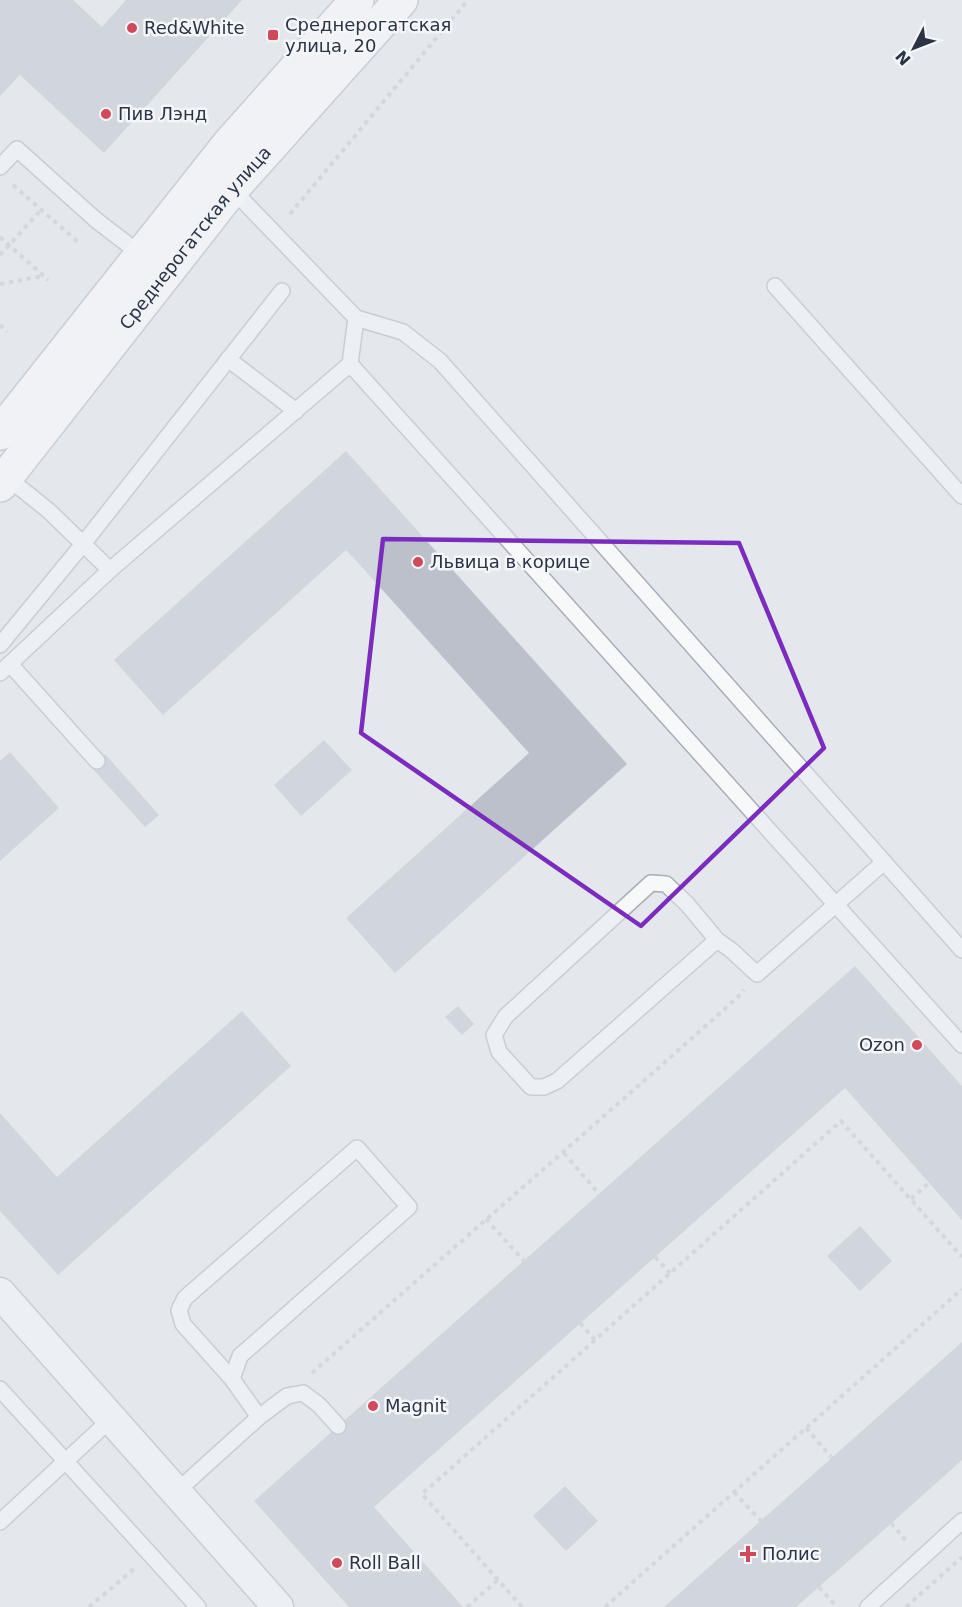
<svg xmlns="http://www.w3.org/2000/svg" width="962" height="1607" viewBox="0 0 962 1607" font-family="'DejaVu Sans',sans-serif">
<style>
.building{fill:#bbc0ca}
.lines{fill:none;stroke-linecap:round;stroke-linejoin:round}
.lane-casing{stroke:#a9aeb7;stroke-width:18}
.street-casing{stroke:#a9aeb7;stroke-width:33}
.secondary-casing{stroke:#a9aeb7;stroke-width:36}
.path{stroke:#c2c5cb;stroke-width:4;stroke-dasharray:4.5 4.5;stroke-linecap:butt}
.lane{stroke:#f7f8fa;stroke-width:15}
.street{stroke:#f7f8fa;stroke-width:30}
.secondary{stroke:#fff;stroke-width:33}
.marked{fill:none;stroke:#7b2cbf;stroke-width:4.5;stroke-linejoin:round}
.poi-dot{fill:#d1495b;stroke:#f4f6f9;stroke-width:2}
.labels{text-anchor:middle;stroke-width:5;stroke-linejoin:round;paint-order:stroke}
.poi-label{font-size:18px;fill:#2b3445;stroke:#f4f6f9;text-anchor:start}
.street-label{font-size:18px;fill:#2b3445;stroke:#f4f6f9}
</style>
<rect width="100%" height="100%" fill="#e4e7ec"/>
<g class="building">
<path d="M 0,0 L 73,0 L 102,27 L 126,0 L 242,0 L 104,153 L 20,75 L 0,96 Z"/>
<path d="M 346,451 L 627,764 L 395,973 L 346,918 L 529,753 L 360,565 L 346,550 L 163,715 L 114,660 Z"/>
<path d="M 324,740 L 352,770 L 301,816 L 274,785 Z"/>
<path d="M 10,752 L 59,808 L 0,861 L 0,761 Z"/>
<path d="M 105,754 L 159,815 L 145,827 L 91,767 Z"/>
<path d="M 855,966 L 962,1086 L 962,1220 L 845,1088 L 374,1507 L 463,1607 L 349,1607 L 254,1501 Z"/>
<path d="M 458,1006 L 474,1024 L 462,1035 L 445,1017 Z"/>
<path d="M 242,1011 L 291,1066 L 58,1275 L 0,1211 L 0,1113 L 57,1177 Z"/>
<path d="M 860,1226 L 892,1261 L 860,1291 L 827,1256 Z"/>
<path d="M 962,1342 L 962,1460 L 877,1536 L 796,1607 L 664,1607 Z"/>
<path d="M 565,1486 L 598,1521 L 566,1551 L 533,1516 Z"/>
</g>
<g class="lines">
<defs>
<g id="lane">
<path d="M 0,167 L 17,149 L 96,220 L 144,257"/>
<path d="M 775,286 L 962,496"/>
<path d="M 356,318 L 403,332 L 440,361 L 962,950"/>
<path d="M 228,359 L 296,411"/>
<path d="M 350,364 L 962,1045"/>
<path d="M 3,474 L 49,511 L 110,570"/>
<path d="M 0,645 L 83,544 L 282,291"/>
<path d="M 10,664 L 97,761"/>
<path d="M 0,673 L 110,570 L 350,364 L 356,318 L 229,186"/>
<path d="M 717,940 L 687,904 L 666,884 L 651,883 L 506,1016 L 494,1035 L 499,1052 L 531,1087 L 544,1087 L 557,1081 L 717,940 L 731,950 L 757,974 L 884,862"/>
<path d="M 0,1389 L 198,1607"/>
<path d="M 259,1417 L 287,1396 L 303,1393 L 319,1405 L 338,1426"/>
<path d="M 176,1492 L 259,1417 L 232,1379 L 183,1324 L 179,1310 L 185,1298 L 357,1148 L 409,1207 L 240,1356 L 232,1379"/>
<path d="M 0,1522 L 111,1419"/>
<path d="M 868,1607 L 962,1521"/>
</g>
<path id="street" d="M 0,1293 L 278,1607"/>
<g id="secondary">
<path d="M 0,433 L 229,144 L 357,0"/>
<path id="s1" d="M 0,485 L 232,189 L 401,0"/>
</g>
</defs>
<use href="#lane" class="lane-casing"/>
<use href="#street" class="street-casing"/>
<use href="#secondary" class="secondary-casing"/>
<g class="path">
<path d="M 13,185 L 78,242"/>
<path d="M 290,214 L 468,0"/>
<path d="M 0,237 L 48,280"/>
<path d="M 0,255 L 41,210"/>
<path d="M 0,284 L 43,276"/>
<path d="M 0,325 L 7,332"/>
<path d="M 564,1153 L 599,1194"/>
<path d="M 911,1199 L 929,1183"/>
<path d="M 486,1219 L 524,1261"/>
<path d="M 655,1257 L 670,1273"/>
<path d="M 580,1323 L 595,1340"/>
<path d="M 312,1373 C 453,1248 596,1124 737,998 L 744,990"/>
<path d="M 806,1428 L 832,1458"/>
<path d="M 734,1492 L 761,1521"/>
<path d="M 891,1523 L 908,1543"/>
<path d="M 819,1587 L 837,1607"/>
<path d="M 89,1607 L 134,1569"/>
<path d="M 467,1607 L 498,1580"/>
<path d="M 522,1607 L 422,1494 L 841,1121 L 962,1257"/>
<path d="M 605,1607 L 962,1289"/>
<path d="M 906,1607 L 962,1557"/>
</g>
<use href="#lane" class="lane"/>
<use href="#street" class="street"/>
<use href="#secondary" class="secondary"/>
</g>
<path d="M0 0H962V1607H0ZM 383,539 L 739,543 L 824,748 L 641,926 L 361,733 Z" fill="#e4e7ec" fill-opacity=".55" fill-rule="evenodd"/>
<path class="marked" d="M 383,539 L 739,543 L 824,748 L 641,926 L 361,733 Z"/>
<g class="poi-dot">
<circle cx="132" cy="28" r="6"/>
<rect x="267" y="29" width="12" height="12" rx="3"/>
<circle cx="106" cy="114" r="6"/>
<circle cx="418" cy="562" r="6"/>
<circle cx="917" cy="1045" r="6"/>
<circle cx="373" cy="1406" r="6"/>
<path d="M745 1545h6v6h6v6h-6v6h-6v-6h-6v-6h6z"/>
<circle cx="337" cy="1563" r="6"/>
</g>
<g class="labels">
<g class="poi-label">
<text x="285" y="31">Среднерогатская<tspan x="285" dy="21">улица, 20</tspan></text>
<text x="144" y="34">Red&amp;White</text>
<text x="118" y="120">Пив Лэнд</text>
<text x="430" y="568">Львица в корице</text>
<text x="905" y="1051" text-anchor="end">Ozon</text>
<text x="385" y="1412">Magnit</text>
<text x="762" y="1560">Полис</text>
<text x="349" y="1569">Roll Ball</text>
</g>
<g class="street-label">
<text dy="6" stroke="none"><textPath href="#s1" startOffset="315">Среднерогатская улица</textPath></text>
</g>
</g>
<g transform="translate(914 48) rotate(228)" stroke="#f4f6f9" stroke-width="4.5" paint-order="stroke">
<path d="M0-4.5L10 22L0 15L-10 22Z" fill="#2b3445"/>
<text y="-9" font-size="16" font-weight="bold" text-anchor="middle" fill="#2b3445">N</text>
</g>
</svg>
